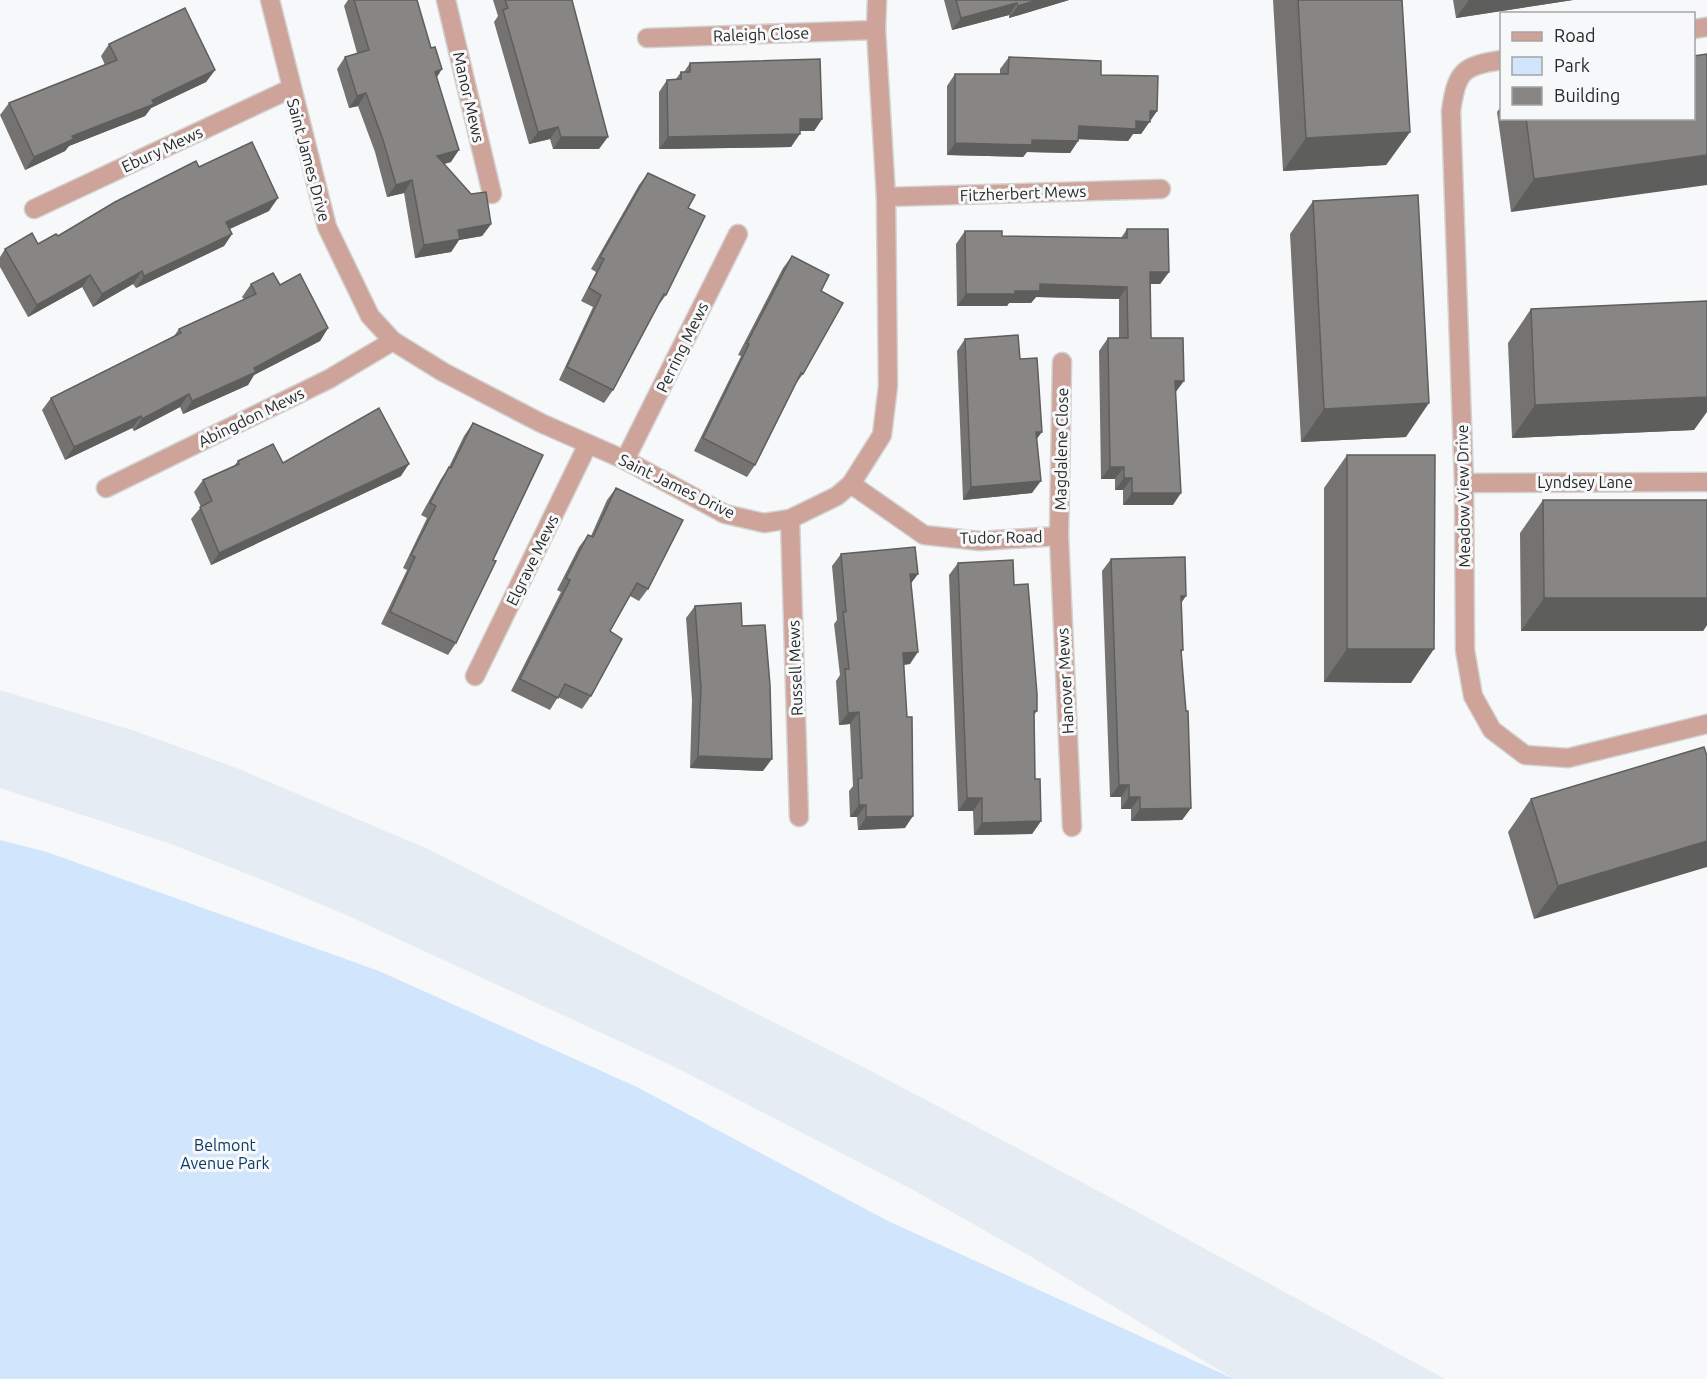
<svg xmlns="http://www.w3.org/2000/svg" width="1707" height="1379" viewBox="0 0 1707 1379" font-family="Ubuntu,sans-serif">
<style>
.built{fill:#e6ecf3}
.green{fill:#d1e6fd}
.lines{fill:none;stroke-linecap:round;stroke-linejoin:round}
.minor-casing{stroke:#d2d3d3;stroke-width:21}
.minor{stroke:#cea399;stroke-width:18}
.wall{fill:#747372}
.shaded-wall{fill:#5e5e5d}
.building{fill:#878685;stroke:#5e5e5d;stroke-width:1.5}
.labels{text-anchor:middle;stroke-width:6;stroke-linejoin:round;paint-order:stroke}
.street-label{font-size:16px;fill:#282828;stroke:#f7f8f9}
.park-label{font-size:16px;fill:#0a3a65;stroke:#f7f8f9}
</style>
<rect width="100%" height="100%" fill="#f7f8f9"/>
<path class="built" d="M 0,690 L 135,731 L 234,767 L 428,849 L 867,1069 L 1106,1195 L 1445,1379 L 1234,1379 L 1030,1256 L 913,1190 L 673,1066 L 344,914 L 258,878 L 171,844 L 0,788 Z"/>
<path class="green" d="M 0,840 L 47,852 L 379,971 L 637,1087 L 886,1220 L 1234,1379 L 0,1379 Z"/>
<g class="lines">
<defs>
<g id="minor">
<path d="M 270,0 L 327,227 L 370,316 L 393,341 L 443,372 L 541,423 L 625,460 L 725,514 L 764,523 L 790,519 L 837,496 L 851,484 L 882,435 L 888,386 L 886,197 L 876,30 L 877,0"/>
<path d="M 446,0 L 492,194"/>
<path d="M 1694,29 L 1707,27"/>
<path d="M 647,38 L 876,30"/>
<path d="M 1502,60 C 1462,66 1457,71 1451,111 L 1464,483 L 1465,650 L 1473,696 L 1492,730 L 1525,755 L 1568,758 L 1707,724"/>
<path d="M 886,197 L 1161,189"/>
<path d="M 34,209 L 290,89"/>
<path d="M 1062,362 L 1059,536 L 1072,827"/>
<path d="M 625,460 L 738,234"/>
<path d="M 1464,483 L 1707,482"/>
<path d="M 851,484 L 924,535 L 980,541 L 1059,536"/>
<path d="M 106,488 L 329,379 L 393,341"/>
<path d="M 790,519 L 799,817"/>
<path d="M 475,676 L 588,444"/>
</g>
</defs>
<use href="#minor" class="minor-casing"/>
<use href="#minor" class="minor"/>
</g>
<g class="wall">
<path d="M 348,0 L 417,0 L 437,77 L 451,162 L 444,164 L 491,224 L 482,236 L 459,240 L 451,252 L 415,258 L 404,193 L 387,197 L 375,152 L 358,106 L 349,108 L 337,69 L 345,57 L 357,53 L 344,6 Z"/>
<path d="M 493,0 L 572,0 L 599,149 L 553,149 L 550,139 L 529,144 L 494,22 L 498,16 Z"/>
<path d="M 944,0 L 1069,0 L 1009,18 L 1009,15 L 952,30 Z"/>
<path d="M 1273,0 L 1402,0 L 1410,132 L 1386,165 L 1283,171 Z"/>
<path d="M 1453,0 L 1573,0 L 1456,18 Z"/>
<path d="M 109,44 L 215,70 L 206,82 L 151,108 L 145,116 L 69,146 L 65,151 L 25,170 L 0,115 L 9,103 L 105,65 L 101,56 Z"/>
<path d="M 1009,57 L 1101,75 L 1157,111 L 1141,134 L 1133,134 L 1128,141 L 1079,139 L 1078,141 L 1070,153 L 1027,152 L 1023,157 L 947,155 L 947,86 L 955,74 L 1000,74 L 1000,69 Z"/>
<path d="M 690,63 L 822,119 L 814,131 L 800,131 L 791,147 L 659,149 L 659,92 L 667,80 L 676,79 L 681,72 L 684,72 Z"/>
<path d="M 1502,105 L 1502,118 L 1694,118 L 1511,212 L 1497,112 Z"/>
<path d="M 199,167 L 269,211 L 230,229 L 232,234 L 224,246 L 136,288 L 133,284 L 93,307 L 82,287 L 28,317 L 0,267 L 0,257 L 5,249 L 38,244 L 58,236 Z"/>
<path d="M 648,173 L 688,208 L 666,295 L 657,307 L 613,390 L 604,403 L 559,380 L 593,307 L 581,301 L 596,272 L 591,269 L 639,185 Z"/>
<path d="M 1313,201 L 1406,437 L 1301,442 L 1290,234 Z"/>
<path d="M 1127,229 L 1169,272 L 1160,284 L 1150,284 L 1151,338 L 1176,392 L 1173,505 L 1123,505 L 1123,490 L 1115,490 L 1115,479 L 1101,479 L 1099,351 L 1108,338 L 1119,338 L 1119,299 L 1036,297 L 1031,303 L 1009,303 L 1007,306 L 957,306 L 956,244 L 965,231 L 1002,236 L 1121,238 Z"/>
<path d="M 792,256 L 821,291 L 803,374 L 794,386 L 755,465 L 747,477 L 694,451 L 741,356 L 738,355 L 783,268 Z"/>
<path d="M 251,284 L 280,285 L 328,328 L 320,341 L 254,375 L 248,385 L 183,414 L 180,407 L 134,431 L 132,428 L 65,460 L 42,410 L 51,398 L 174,336 L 179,329 L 244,299 L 242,297 Z"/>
<path d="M 1531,309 L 1694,430 L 1512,438 L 1508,343 Z"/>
<path d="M 965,339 L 1020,359 L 1037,440 L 1032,493 L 963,500 L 957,351 Z"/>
<path d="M 473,423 L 493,560 L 456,643 L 448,655 L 381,624 L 407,570 L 403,568 L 427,518 L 421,515 L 441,479 L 449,467 L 464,436 Z"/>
<path d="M 1347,455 L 1411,683 L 1324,682 L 1324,488 Z"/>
<path d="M 238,461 L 283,463 L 401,476 L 211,565 L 191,519 L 201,507 L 194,492 L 203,480 L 234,466 Z"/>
<path d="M 616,488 L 648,589 L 639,601 L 630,596 L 610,631 L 591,696 L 582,709 L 558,697 L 550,710 L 511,691 L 561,592 L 557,590 L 579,547 L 588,535 L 591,536 L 607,500 Z"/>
<path d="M 1543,500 L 1707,500 L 1707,625 L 1703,631 L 1521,631 L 1520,533 Z"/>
<path d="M 841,554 L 918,574 L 911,583 L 910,664 L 904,665 L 905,828 L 858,830 L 857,817 L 850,817 L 849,791 L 853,786 L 850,724 L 839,725 L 836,681 L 840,675 L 834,624 L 837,620 L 832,566 Z"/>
<path d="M 1111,559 L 1181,603 L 1183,650 L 1181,653 L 1191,808 L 1182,820 L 1131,821 L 1131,809 L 1121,809 L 1121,797 L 1110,797 L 1102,571 Z"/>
<path d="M 958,563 L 1014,585 L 1037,711 L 1034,715 L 1035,779 L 1041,821 L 1032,834 L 974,835 L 973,811 L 958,811 L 949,575 Z"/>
<path d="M 695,606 L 742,626 L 763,771 L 690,768 L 692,700 L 686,618 Z"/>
<path d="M 1707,756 L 1534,919 L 1508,832 L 1531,799 Z"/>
</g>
<g class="shaded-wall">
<path d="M 1037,0 L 1069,0 L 1009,18 L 1018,6 Z"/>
<path d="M 1469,0 L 1573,0 L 1456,18 Z"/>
<path d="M 1017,3 L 1009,15 L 952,30 L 961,18 Z"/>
<path d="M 442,69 L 434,82 L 435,72 Z"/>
<path d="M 215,70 L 206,82 L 151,108 L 145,116 L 69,146 L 65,151 L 25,170 L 34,157 L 72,136 Z"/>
<path d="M 366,93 L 358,106 L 349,108 L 357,96 Z"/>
<path d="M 1150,111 L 1157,111 L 1141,134 L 1133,134 L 1128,141 L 1070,139 L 1079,126 L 1136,121 Z"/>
<path d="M 800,119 L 822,119 L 814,131 L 791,131 Z"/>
<path d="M 558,127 L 550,139 L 529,144 L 538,132 Z"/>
<path d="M 1410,132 L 1386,165 L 1283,171 L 1306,138 Z"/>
<path d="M 800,134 L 791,147 L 659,149 L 668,137 Z"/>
<path d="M 561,137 L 608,137 L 599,149 L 553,149 Z"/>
<path d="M 1032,140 L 1078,141 L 1070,153 L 1027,152 L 1023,157 L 947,155 L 955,143 Z"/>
<path d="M 459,150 L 451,162 L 429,168 L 437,156 Z"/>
<path d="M 1707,155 L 1707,185 L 1511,212 L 1534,179 Z"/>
<path d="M 412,180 L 404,193 L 387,197 L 396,185 Z"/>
<path d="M 278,198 L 269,211 L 218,234 L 226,222 Z"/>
<path d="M 491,224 L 482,236 L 459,240 L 451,252 L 415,258 L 424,245 L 458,230 Z"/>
<path d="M 232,234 L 224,246 L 136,288 L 144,276 Z"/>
<path d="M 142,271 L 133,284 L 93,307 L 102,294 Z"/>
<path d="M 1150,272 L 1169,272 L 1160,284 L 1142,284 Z"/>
<path d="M 90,275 L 82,287 L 28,317 L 37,305 Z"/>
<path d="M 1040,284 L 1127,287 L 1119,299 L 1036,297 L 1031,303 L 1009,303 L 1007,306 L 957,306 L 966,294 L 1015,291 Z"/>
<path d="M 328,328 L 320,341 L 254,375 L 248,385 L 183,414 L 192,401 Z"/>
<path d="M 1175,381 L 1184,381 L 1175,393 Z"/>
<path d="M 189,394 L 180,407 L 134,431 L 142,419 Z"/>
<path d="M 1707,397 L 1707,412 L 1694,430 L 1512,438 L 1535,405 Z"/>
<path d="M 1429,403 L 1406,437 L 1301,442 L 1324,409 Z"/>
<path d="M 141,416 L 132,428 L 65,460 L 74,447 Z"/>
<path d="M 1036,432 L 1042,432 L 1033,444 Z"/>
<path d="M 409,464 L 401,476 L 211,565 L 219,553 Z"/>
<path d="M 1110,467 L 1124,467 L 1115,479 L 1101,479 Z"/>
<path d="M 1124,478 L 1132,478 L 1123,490 L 1115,490 Z"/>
<path d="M 1041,481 L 1032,493 L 963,500 L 971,487 Z"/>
<path d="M 1132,493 L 1181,493 L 1173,505 L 1123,505 Z"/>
<path d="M 910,574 L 918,574 L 909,586 Z"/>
<path d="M 1181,596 L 1186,596 L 1177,609 Z"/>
<path d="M 1544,598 L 1707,598 L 1707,625 L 1703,631 L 1521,631 Z"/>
<path d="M 1347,649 L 1434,649 L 1411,683 L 1324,682 Z"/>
<path d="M 918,652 L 910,664 L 894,665 L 903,653 Z"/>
<path d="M 859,712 L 850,724 L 839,725 L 848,713 Z"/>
<path d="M 698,756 L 772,759 L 763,771 L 690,768 Z"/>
<path d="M 1119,785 L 1129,785 L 1121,797 L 1110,797 Z"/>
<path d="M 1129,797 L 1140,797 L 1131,809 L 1121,809 Z"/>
<path d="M 967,798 L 982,798 L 973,811 L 958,811 Z"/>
<path d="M 859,805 L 866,805 L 857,817 L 850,817 Z"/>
<path d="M 1191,808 L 1182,820 L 1131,821 L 1140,809 Z"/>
<path d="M 913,816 L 905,828 L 858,830 L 866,817 Z"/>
<path d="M 1041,821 L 1032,834 L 974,835 L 982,823 Z"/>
<path d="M 1707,841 L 1707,867 L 1534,919 L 1558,886 Z"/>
</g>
<g class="building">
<path d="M 354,0 L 417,0 L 431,48 L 435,47 L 442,69 L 435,72 L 459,150 L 437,156 L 471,194 L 486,192 L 491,224 L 458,230 L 460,239 L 424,245 L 412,180 L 396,185 L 383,140 L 366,93 L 357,96 L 345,57 L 369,50 Z"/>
<path d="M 505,0 L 572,0 L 608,137 L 561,137 L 558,127 L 538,132 L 503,10 L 508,8 Z"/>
<path d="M 956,0 L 1037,0 L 1018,6 L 1017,3 L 961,18 Z"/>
<path d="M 1298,0 L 1402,0 L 1410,132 L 1306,138 Z"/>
<path d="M 185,8 L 215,70 L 152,100 L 154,104 L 72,136 L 74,139 L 34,157 L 9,103 L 117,60 L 109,44 Z"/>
<path d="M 1707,54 L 1707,155 L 1534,179 L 1526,118 L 1694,118 L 1694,56 Z"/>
<path d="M 1009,57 L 1101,61 L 1101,75 L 1158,76 L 1157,111 L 1150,111 L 1150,122 L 1136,121 L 1136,129 L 1079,126 L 1078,141 L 1032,140 L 1032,145 L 955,143 L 955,74 L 1008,74 Z"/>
<path d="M 820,59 L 822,119 L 800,119 L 800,134 L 668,137 L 667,80 L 681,79 L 681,72 L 690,72 L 690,63 Z"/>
<path d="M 252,142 L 278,198 L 226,222 L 232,234 L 144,276 L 142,271 L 102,294 L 90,275 L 37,305 L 5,249 L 32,233 L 38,244 L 56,234 L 58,236 L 115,202 L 196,161 L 199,167 Z"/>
<path d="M 648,173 L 695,195 L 688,208 L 705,216 L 666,295 L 664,294 L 613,390 L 567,367 L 601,295 L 589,288 L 604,259 L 600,257 Z"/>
<path d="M 1418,195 L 1429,403 L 1324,409 L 1313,201 Z"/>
<path d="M 1127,229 L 1168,229 L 1169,272 L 1150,272 L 1151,338 L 1183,338 L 1184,381 L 1175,381 L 1181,493 L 1132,493 L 1132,478 L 1124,478 L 1124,467 L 1110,467 L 1108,338 L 1128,338 L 1127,287 L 1040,284 L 1040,291 L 1015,291 L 1015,294 L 966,294 L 965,231 L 1002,231 L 1002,236 L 1127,238 Z"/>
<path d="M 792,256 L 829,275 L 821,291 L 843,303 L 803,374 L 801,373 L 755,465 L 703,438 L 749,344 L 747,343 Z"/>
<path d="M 273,273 L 280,285 L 300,274 L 328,328 L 254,368 L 256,372 L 192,401 L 189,394 L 142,419 L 141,416 L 74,447 L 51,398 L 181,333 L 179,329 L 256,294 L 251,284 Z"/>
<path d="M 1707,301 L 1707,397 L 1535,405 L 1531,309 Z"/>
<path d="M 1018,335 L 1020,359 L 1037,358 L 1042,432 L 1036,432 L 1041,481 L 971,487 L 965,339 Z"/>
<path d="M 379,408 L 409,464 L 219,553 L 200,507 L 212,501 L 203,480 L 239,464 L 238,461 L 273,444 L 283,463 Z"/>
<path d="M 473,423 L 543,455 L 493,560 L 496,561 L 456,643 L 390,612 L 415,557 L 411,555 L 436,506 L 430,503 L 449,467 L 451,468 Z"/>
<path d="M 1347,455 L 1435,455 L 1434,649 L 1347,649 Z"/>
<path d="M 616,488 L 683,520 L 648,589 L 637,583 L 610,631 L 622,639 L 591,696 L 565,684 L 558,698 L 520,679 L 570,580 L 566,578 L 588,535 L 593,537 Z"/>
<path d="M 1543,500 L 1707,500 L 1707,598 L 1544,598 Z"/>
<path d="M 915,547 L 918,574 L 910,574 L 918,652 L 903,653 L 907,717 L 912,717 L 913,816 L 866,817 L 866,805 L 859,805 L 858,779 L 862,778 L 859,712 L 848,713 L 845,669 L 849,669 L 843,612 L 846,612 L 841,554 Z"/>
<path d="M 1185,557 L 1186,596 L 1181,596 L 1183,650 L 1181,650 L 1186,711 L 1188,711 L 1191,808 L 1140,809 L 1140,797 L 1129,797 L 1129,785 L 1119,785 L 1111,559 Z"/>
<path d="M 1013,560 L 1014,585 L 1028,584 L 1037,694 L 1037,711 L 1034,711 L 1035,779 L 1040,779 L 1041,821 L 982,823 L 982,798 L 967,798 L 958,563 Z"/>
<path d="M 741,603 L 742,626 L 765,625 L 770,685 L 772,759 L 698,756 L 701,688 L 695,606 Z"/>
<path d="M 1704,747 L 1707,756 L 1707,841 L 1558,886 L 1531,799 Z"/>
</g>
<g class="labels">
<g class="street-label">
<text transform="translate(761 34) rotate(-2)" y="6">Raleigh Close</text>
<text transform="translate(469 97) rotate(77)" y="6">Manor Mews</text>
<text transform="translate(162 149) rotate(-25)" y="6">Ebury Mews</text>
<text transform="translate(309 160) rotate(75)" y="6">Saint James Drive</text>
<text transform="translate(1023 193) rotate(-2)" y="6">Fitzherbert Mews</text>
<text transform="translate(682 347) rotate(-64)" y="6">Perring Mews</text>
<text transform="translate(251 417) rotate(-26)" y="6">Abingdon Mews</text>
<text transform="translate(1061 449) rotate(-89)" y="6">Magdalene Close</text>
<text x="1585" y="488">Lyndsey Lane</text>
<text transform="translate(677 486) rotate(26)" y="6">Saint James Drive</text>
<text transform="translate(1463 496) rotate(-91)" y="6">Meadow View Drive</text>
<text transform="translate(1001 537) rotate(-1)" y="6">Tudor Road</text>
<text transform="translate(532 560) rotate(-64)" y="6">Elgrave Mews</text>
<text transform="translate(795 668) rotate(-92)" y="6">Russell Mews</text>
<text transform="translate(1065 681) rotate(-93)" y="6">Hanover Mews</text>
</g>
<g class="park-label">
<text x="225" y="1151">Belmont<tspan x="225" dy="18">Avenue Park</tspan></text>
</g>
</g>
<rect x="1500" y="12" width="195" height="108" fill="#f7f8f9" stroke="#a4a5a5" stroke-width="1.5"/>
<rect x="1512" y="32" width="30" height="9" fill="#cea399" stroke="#a4a5a5" stroke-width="1.5"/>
<text x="1554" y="42" font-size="18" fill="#282828">Road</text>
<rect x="1512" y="57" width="30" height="18" fill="#d1e6fd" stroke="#a4a5a5" stroke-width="1.5"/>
<text x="1554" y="72" font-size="18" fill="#282828">Park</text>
<rect x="1512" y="87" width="30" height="18" fill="#878685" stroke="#a4a5a5" stroke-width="1.5"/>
<text x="1554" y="102" font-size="18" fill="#282828">Building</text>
</svg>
